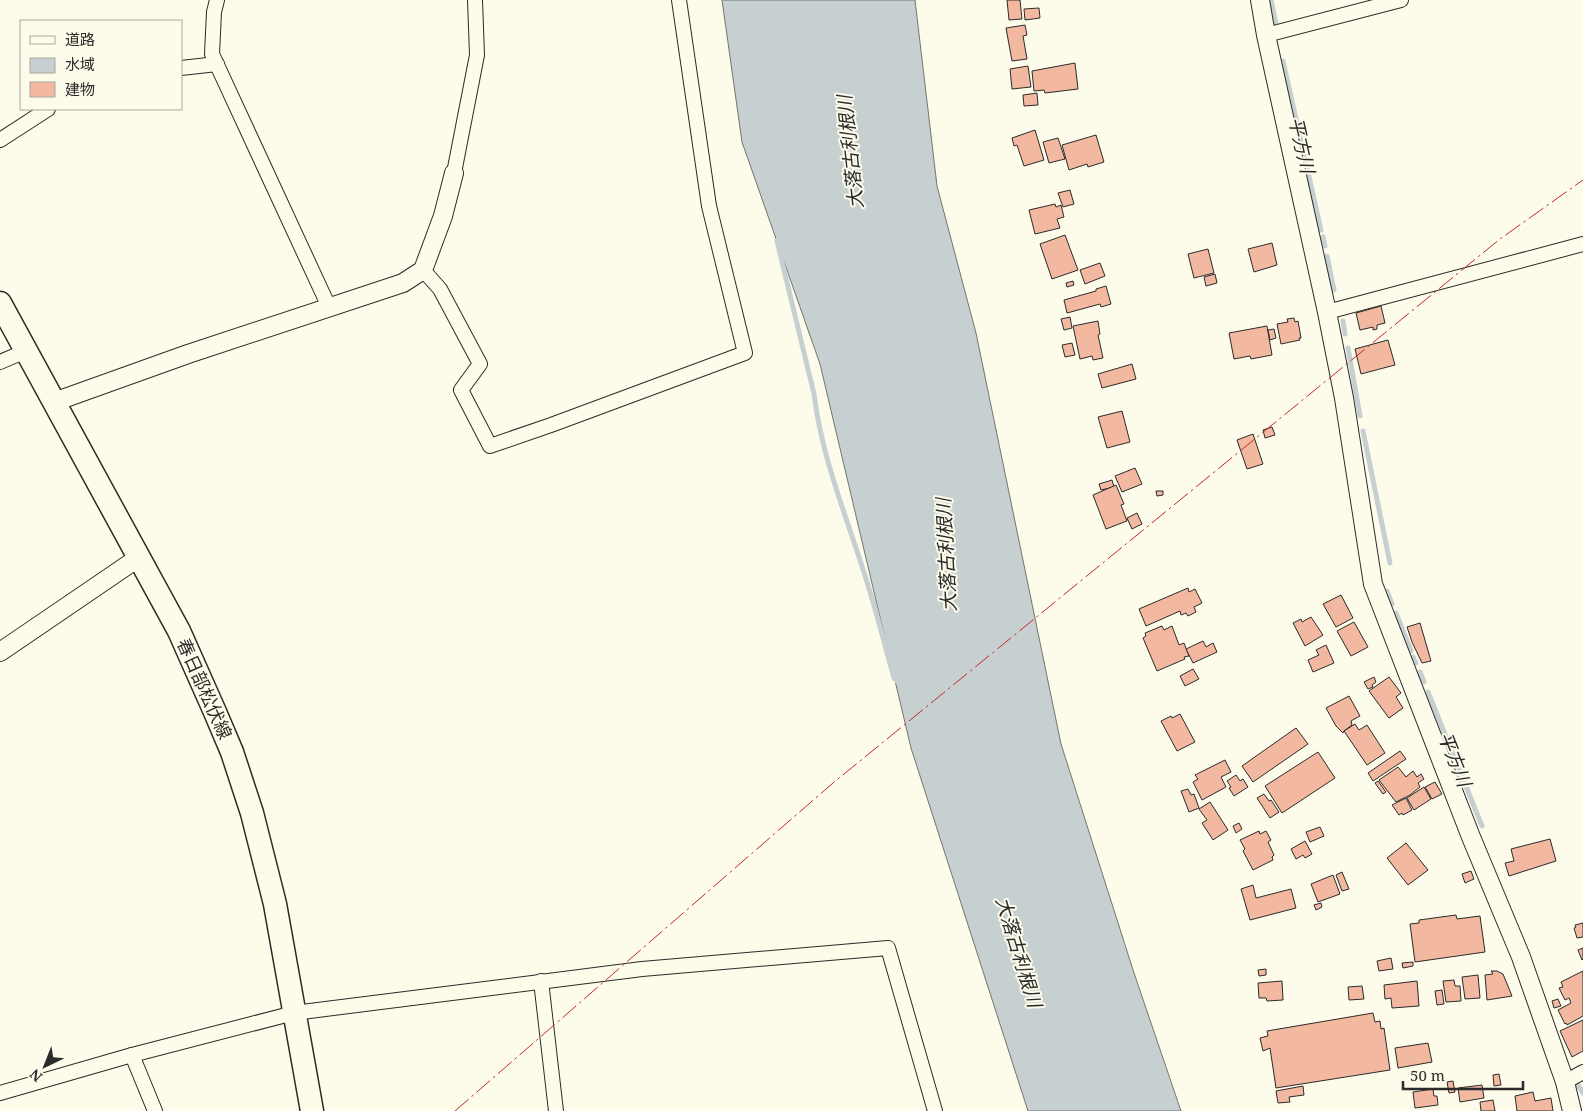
<svg xmlns="http://www.w3.org/2000/svg" width="1583" height="1111" viewBox="0 0 1583 1111" font-family="'Noto Serif','Noto Sans JP',serif">
<style>
.water{fill:#c7d0d0;stroke:#74746e}
.lines{fill:none;stroke-linecap:round;stroke-linejoin:round}
.stream{stroke:#c7d0d0;stroke-width:5}
.building{fill:#f2b8a0;stroke:#2b2b2b}
.minor-casing{stroke:#2b2b2b;stroke-width:16}
.tertiary-casing{stroke:#2b2b2b;stroke-width:20}
.primary-casing{stroke:#2b2b2b;stroke-width:25}
.minor{stroke:#fdfbea;stroke-width:14}
.tertiary{stroke:#fdfbea;stroke-width:18}
.primary{stroke:#fdfbea;stroke-width:22}
.power{stroke:#c62828;stroke-width:1;stroke-dasharray:18 4 2.5 4;stroke-linecap:butt}
.labels{text-anchor:middle;stroke-width:4;stroke-linejoin:round;paint-order:stroke}
.street-label{font-size:18px;fill:#2b2b2b;stroke:#fdfbea}
.water-label{font-size:19px;font-style:italic;fill:#2b2b2b;stroke:#fdfbea}
</style>
<rect width="100%" height="100%" fill="#fdfbea"/>
<path class="water" d="M 722,0 L 915,0 L 937,186 L 976,333 L 1061,744 L 1134,973 L 1181,1111 L 1028,1111 L 911,748 L 820,364 L 742,142 Z"/>
<g class="lines">
<g class="stream">
<path d="M 1271,0 L 1277,29"/>
<path d="M 1283,61 L 1321,230"/>
<path d="M 1323,237 L 1325,246"/>
<path d="M 777,241 L 814,394 C 822,460 848,520 867,582 C 877,614 885,646 894,678 L 898,682"/>
<path d="M 1327,256 L 1334,290"/>
<path d="M 1343,321 L 1345,334"/>
<path d="M 1348,348 L 1360,416"/>
<path d="M 1363,431 L 1390,563"/>
<path d="M 1387,591 L 1392,604"/>
<path d="M 1396,613 L 1411,651"/>
<path d="M 1413,657 L 1416,663"/>
<path d="M 1420,672 L 1424,682"/>
<path d="M 1428,692 L 1482,826"/>
<path d="M 1576,1082 L 1583,1093"/>
</g>
</g>
<g class="building">
<path d="M 1007,0 L 1020,0 L 1022,19 L 1009,20 Z"/>
<path d="M 1039,8 L 1040,18 L 1025,20 L 1024,9 Z"/>
<path d="M 1025,25 L 1027,35 L 1023,36 L 1027,59 L 1012,61 L 1006,28 Z"/>
<path d="M 1075,63 L 1078,89 L 1045,93 L 1044,90 L 1034,91 L 1032,71 Z"/>
<path d="M 1028,66 L 1031,87 L 1012,89 L 1010,69 Z"/>
<path d="M 1037,93 L 1038,105 L 1024,106 L 1023,95 Z"/>
<path d="M 1035,130 L 1044,160 L 1024,166 L 1017,145 L 1014,146 L 1012,138 Z"/>
<path d="M 1096,135 L 1104,162 L 1088,167 L 1087,164 L 1069,170 L 1062,145 Z"/>
<path d="M 1058,138 L 1065,159 L 1049,163 L 1043,142 Z"/>
<path d="M 1070,190 L 1074,204 L 1063,207 L 1058,193 Z"/>
<path d="M 1055,204 L 1056,207 L 1061,205 L 1064,217 L 1057,219 L 1060,228 L 1035,234 L 1029,210 Z"/>
<path d="M 1065,235 L 1078,270 L 1052,279 L 1040,244 Z"/>
<path d="M 1272,243 L 1277,265 L 1254,272 L 1248,249 Z"/>
<path d="M 1208,249 L 1214,273 L 1194,278 L 1188,254 Z"/>
<path d="M 1100,263 L 1105,276 L 1085,284 L 1080,270 Z"/>
<path d="M 1215,274 L 1217,283 L 1206,286 L 1204,277 Z"/>
<path d="M 1073,281 L 1074,285 L 1067,287 L 1066,283 Z"/>
<path d="M 1106,286 L 1111,304 L 1101,307 L 1100,304 L 1067,313 L 1064,300 L 1096,291 L 1096,289 Z"/>
<path d="M 1381,306 L 1385,323 L 1377,325 L 1377,329 L 1373,330 L 1373,327 L 1360,330 L 1356,313 Z"/>
<path d="M 1070,317 L 1072,328 L 1064,330 L 1061,319 Z"/>
<path d="M 1294,318 L 1295,322 L 1298,321 L 1301,338 L 1299,338 L 1300,340 L 1281,344 L 1277,324 L 1288,322 L 1287,319 Z"/>
<path d="M 1098,321 L 1100,334 L 1098,335 L 1103,358 L 1093,360 L 1092,356 L 1080,359 L 1073,326 Z"/>
<path d="M 1267,326 L 1272,355 L 1251,359 L 1250,356 L 1234,359 L 1229,333 Z"/>
<path d="M 1274,329 L 1276,338 L 1270,340 L 1268,330 Z"/>
<path d="M 1388,340 L 1395,365 L 1361,374 L 1355,349 Z"/>
<path d="M 1072,343 L 1075,355 L 1065,357 L 1062,345 Z"/>
<path d="M 1132,364 L 1136,379 L 1102,388 L 1098,374 Z"/>
<path d="M 1122,411 L 1130,442 L 1107,448 L 1098,417 Z"/>
<path d="M 1272,427 L 1275,435 L 1265,438 L 1263,430 Z"/>
<path d="M 1253,434 L 1263,464 L 1247,469 L 1237,440 Z"/>
<path d="M 1135,468 L 1142,484 L 1122,492 L 1115,476 Z"/>
<path d="M 1112,480 L 1114,487 L 1101,490 L 1099,484 Z"/>
<path d="M 1116,485 L 1124,504 L 1121,505 L 1127,521 L 1106,529 L 1093,495 Z"/>
<path d="M 1156,491 L 1163,491 L 1163,495 L 1157,496 Z"/>
<path d="M 1137,513 L 1142,524 L 1132,529 L 1127,518 Z"/>
<path d="M 1188,588 L 1189,592 L 1195,589 L 1202,603 L 1194,607 L 1196,612 L 1188,616 L 1186,613 L 1181,615 L 1180,611 L 1146,626 L 1139,609 Z"/>
<path d="M 1341,595 L 1353,618 L 1336,627 L 1323,604 Z"/>
<path d="M 1311,617 L 1323,635 L 1305,646 L 1293,623 L 1301,619 L 1302,622 Z"/>
<path d="M 1354,622 L 1368,647 L 1351,656 L 1337,631 Z"/>
<path d="M 1420,623 L 1431,661 L 1422,663 L 1412,642 L 1407,627 Z"/>
<path d="M 1162,626 L 1164,630 L 1172,626 L 1179,645 L 1184,643 L 1189,656 L 1184,657 L 1185,659 L 1157,671 L 1143,638 L 1146,636 L 1145,633 Z"/>
<path d="M 1203,641 L 1206,647 L 1213,643 L 1217,652 L 1193,663 L 1186,649 Z"/>
<path d="M 1326,645 L 1334,663 L 1313,672 L 1308,660 L 1319,655 L 1316,650 Z"/>
<path d="M 1193,669 L 1199,679 L 1185,686 L 1180,676 Z"/>
<path d="M 1374,677 L 1376,682 L 1372,685 L 1373,687 L 1368,689 L 1364,682 Z"/>
<path d="M 1389,677 L 1401,693 L 1396,697 L 1403,708 L 1389,718 L 1369,691 Z"/>
<path d="M 1349,696 L 1360,716 L 1351,721 L 1352,725 L 1344,731 L 1343,733 L 1336,726 L 1326,708 Z"/>
<path d="M 1180,714 L 1195,742 L 1177,751 L 1161,721 L 1171,716 L 1172,718 Z"/>
<path d="M 1355,724 L 1359,730 L 1367,725 L 1385,753 L 1367,765 L 1344,731 Z"/>
<path d="M 1296,728 L 1308,744 L 1253,782 L 1242,766 Z"/>
<path d="M 1400,751 L 1406,759 L 1373,781 L 1368,773 Z"/>
<path d="M 1318,752 L 1335,778 L 1282,813 L 1265,786 Z"/>
<path d="M 1225,760 L 1231,772 L 1221,777 L 1226,787 L 1202,800 L 1193,782 L 1198,779 L 1195,775 Z"/>
<path d="M 1398,767 L 1406,777 L 1413,771 L 1417,777 L 1421,774 L 1424,779 L 1418,783 L 1420,787 L 1410,795 L 1396,802 L 1379,780 Z"/>
<path d="M 1236,775 L 1240,781 L 1243,779 L 1248,787 L 1234,796 L 1229,788 L 1231,787 L 1227,781 Z"/>
<path d="M 1378,781 L 1386,792 L 1383,794 L 1375,783 Z"/>
<path d="M 1435,782 L 1442,794 L 1432,799 L 1425,787 Z"/>
<path d="M 1424,787 L 1431,799 L 1414,810 L 1407,798 Z"/>
<path d="M 1188,789 L 1191,795 L 1194,794 L 1199,808 L 1189,812 L 1181,791 Z"/>
<path d="M 1264,794 L 1269,801 L 1271,800 L 1279,812 L 1270,818 L 1257,798 Z"/>
<path d="M 1406,798 L 1412,810 L 1403,815 L 1402,813 L 1399,815 L 1392,805 Z"/>
<path d="M 1210,802 L 1228,830 L 1213,840 L 1202,823 L 1207,820 L 1199,809 Z"/>
<path d="M 1239,823 L 1242,829 L 1236,833 L 1233,826 Z"/>
<path d="M 1320,827 L 1324,836 L 1310,842 L 1306,832 Z"/>
<path d="M 1259,831 L 1260,834 L 1266,831 L 1271,840 L 1268,842 L 1274,855 L 1272,857 L 1273,860 L 1253,870 L 1243,851 L 1245,849 L 1240,840 Z"/>
<path d="M 1550,839 L 1556,861 L 1509,876 L 1505,863 L 1514,861 L 1511,849 Z"/>
<path d="M 1305,841 L 1312,854 L 1305,858 L 1303,855 L 1296,859 L 1291,849 Z"/>
<path d="M 1406,843 L 1428,870 L 1408,885 L 1387,858 Z"/>
<path d="M 1471,871 L 1474,879 L 1465,883 L 1462,874 Z"/>
<path d="M 1342,872 L 1349,889 L 1342,891 L 1336,875 Z"/>
<path d="M 1333,875 L 1340,894 L 1318,902 L 1311,884 Z"/>
<path d="M 1253,885 L 1256,898 L 1291,889 L 1296,908 L 1250,920 L 1241,889 Z"/>
<path d="M 1321,903 L 1322,907 L 1316,910 L 1314,905 Z"/>
<path d="M 1456,915 L 1457,919 L 1480,916 L 1485,952 L 1415,962 L 1410,924 L 1419,923 L 1419,920 Z"/>
<path d="M 1583,923 L 1583,937 L 1577,938 L 1574,928 L 1576,927 L 1575,925 Z"/>
<path d="M 1583,948 L 1583,959 L 1582,960 L 1578,950 Z"/>
<path d="M 1391,958 L 1393,969 L 1379,971 L 1377,961 Z"/>
<path d="M 1413,962 L 1413,966 L 1403,968 L 1402,963 Z"/>
<path d="M 1266,969 L 1266,975 L 1259,976 L 1258,970 Z"/>
<path d="M 1491,971 L 1497,971 L 1503,974 L 1512,996 L 1487,1000 L 1485,975 L 1493,974 Z"/>
<path d="M 1583,971 L 1583,1016 L 1567,1025 L 1566,1023 L 1565,1024 L 1558,1010 L 1571,1003 L 1569,998 L 1565,1000 L 1559,988 L 1563,987 L 1561,982 Z"/>
<path d="M 1478,975 L 1480,998 L 1465,999 L 1462,977 Z"/>
<path d="M 1454,980 L 1455,986 L 1460,986 L 1461,1001 L 1446,1002 L 1443,981 Z"/>
<path d="M 1282,981 L 1283,1000 L 1267,1001 L 1266,998 L 1259,998 L 1258,983 Z"/>
<path d="M 1417,981 L 1419,1006 L 1392,1008 L 1391,998 L 1385,999 L 1384,985 Z"/>
<path d="M 1362,986 L 1364,999 L 1349,1000 L 1348,987 Z"/>
<path d="M 1442,990 L 1444,1004 L 1437,1005 L 1435,991 Z"/>
<path d="M 1558,999 L 1561,1006 L 1554,1008 L 1552,1001 Z"/>
<path d="M 1373,1013 L 1375,1022 L 1380,1021 L 1381,1029 L 1384,1028 L 1390,1070 L 1276,1088 L 1270,1048 L 1263,1051 L 1260,1038 L 1268,1036 L 1267,1031 Z"/>
<path d="M 1583,1020 L 1583,1051 L 1572,1057 L 1560,1031 Z"/>
<path d="M 1428,1043 L 1432,1062 L 1398,1068 L 1395,1048 Z"/>
<path d="M 1499,1074 L 1501,1085 L 1494,1086 L 1493,1075 Z"/>
<path d="M 1453,1081 L 1455,1092 L 1449,1093 L 1447,1082 Z"/>
<path d="M 1482,1085 L 1484,1098 L 1460,1102 L 1458,1088 Z"/>
<path d="M 1303,1086 L 1304,1095 L 1289,1097 L 1290,1102 L 1278,1103 L 1276,1091 Z"/>
<path d="M 1433,1089 L 1434,1096 L 1437,1096 L 1438,1105 L 1415,1108 L 1413,1092 Z"/>
<path d="M 1533,1092 L 1535,1101 L 1551,1098 L 1553,1111 L 1517,1111 L 1515,1096 Z"/>
<path d="M 1493,1100 L 1495,1111 L 1481,1111 L 1480,1102 Z"/>
</g>
<g class="lines">
<defs>
<g id="minor">
<path d="M 217,0 L 214,12 L 212,54 L 329,307"/>
<path d="M 1266,35 L 1401,0"/>
<path d="M 181,68 L 217,64"/>
<path d="M 0,140 L 48,109"/>
<path d="M 454,173 L 477,55 L 475,0"/>
<path d="M 423,270 L 440,289 L 480,364 L 461,390 L 490,446 L 551,425 L 745,353 L 709,206 L 679,0"/>
<path d="M 1327,312 L 1583,244"/>
<path d="M 0,362 L 26,351"/>
<path d="M 541,981 L 556,1111"/>
<path d="M 132,1055 L 155,1111"/>
<path d="M 1565,1082 L 1583,1072"/>
<path d="M 0,1093 L 132,1055 L 294,1013 L 642,969 L 888,948 L 935,1111"/>
</g>
<g id="tertiary">
<path d="M 1260,0 L 1266,35 L 1327,312 L 1344,398 L 1373,584 L 1471,837 L 1521,957 L 1565,1082 L 1572,1111"/>
<path d="M 54,402 L 188,354 L 403,283 L 423,270 L 443,216 L 454,173"/>
<path d="M 0,652 L 138,558"/>
</g>
<path id="primary" d="M 0,303 L 179,631 L 215,712 L 232,752 L 252,813 L 275,904 L 312,1111"/>
</defs>
<use href="#minor" class="minor-casing"/>
<use href="#tertiary" class="tertiary-casing"/>
<use href="#primary" class="primary-casing"/>
<use href="#minor" class="minor"/>
<use href="#tertiary" class="tertiary"/>
<use href="#primary" class="primary"/>
<path class="power" d="M 455,1111 L 833,783 L 1500,239 L 1583,180"/>
</g>
<g class="labels">
<g class="street-label">
<text transform="translate(204 689) rotate(66)" y="6">春日部松伏線</text>
</g>
<g class="water-label">
<text transform="translate(1302 145) rotate(77)" y="7">平方川</text>
<text transform="translate(850 152) rotate(-96)" y="7">大落古利根川</text>
<text transform="translate(946 555) rotate(-93)" y="7">大落古利根川</text>
<text transform="translate(1455 759) rotate(68)" y="7">平方川</text>
<text transform="translate(1019 952) rotate(73)" y="7">大落古利根川</text>
</g>
</g>
<rect x="20" y="20" width="162" height="90" fill="#fdfbea" stroke="#a9a89e"/>
<rect x="30" y="36" width="25" height="8" fill="#fdfbea" stroke="#a9a89e"/>
<text x="65" y="45" font-size="15" fill="#2b2b2b">道路</text>
<rect x="30" y="58" width="25" height="15" fill="#c7d0d0" stroke="#a9a89e"/>
<text x="65" y="70" font-size="15" fill="#2b2b2b">水域</text>
<rect x="30" y="82" width="25" height="15" fill="#f2b8a0" stroke="#a9a89e"/>
<text x="65" y="95" font-size="15" fill="#2b2b2b">建物</text>
<g transform="translate(45 1066) rotate(223)" stroke="#fdfbea" stroke-width="4" paint-order="stroke">
<path d="M0-4L9 19L0 12L-9 19Z" fill="#2b2b2b"/>
<text y="-8" font-size="14" font-weight="bold" text-anchor="middle" fill="#2b2b2b">N</text>
</g>
<path d="M1403 1081v8h120v-8" fill="none" stroke="#2b2b2b" stroke-width="2.5"/>
<text x="1410" y="1081" font-size="15" fill="#2b2b2b" stroke="#fdfbea" stroke-width="4" paint-order="stroke">50 m</text>
</svg>
